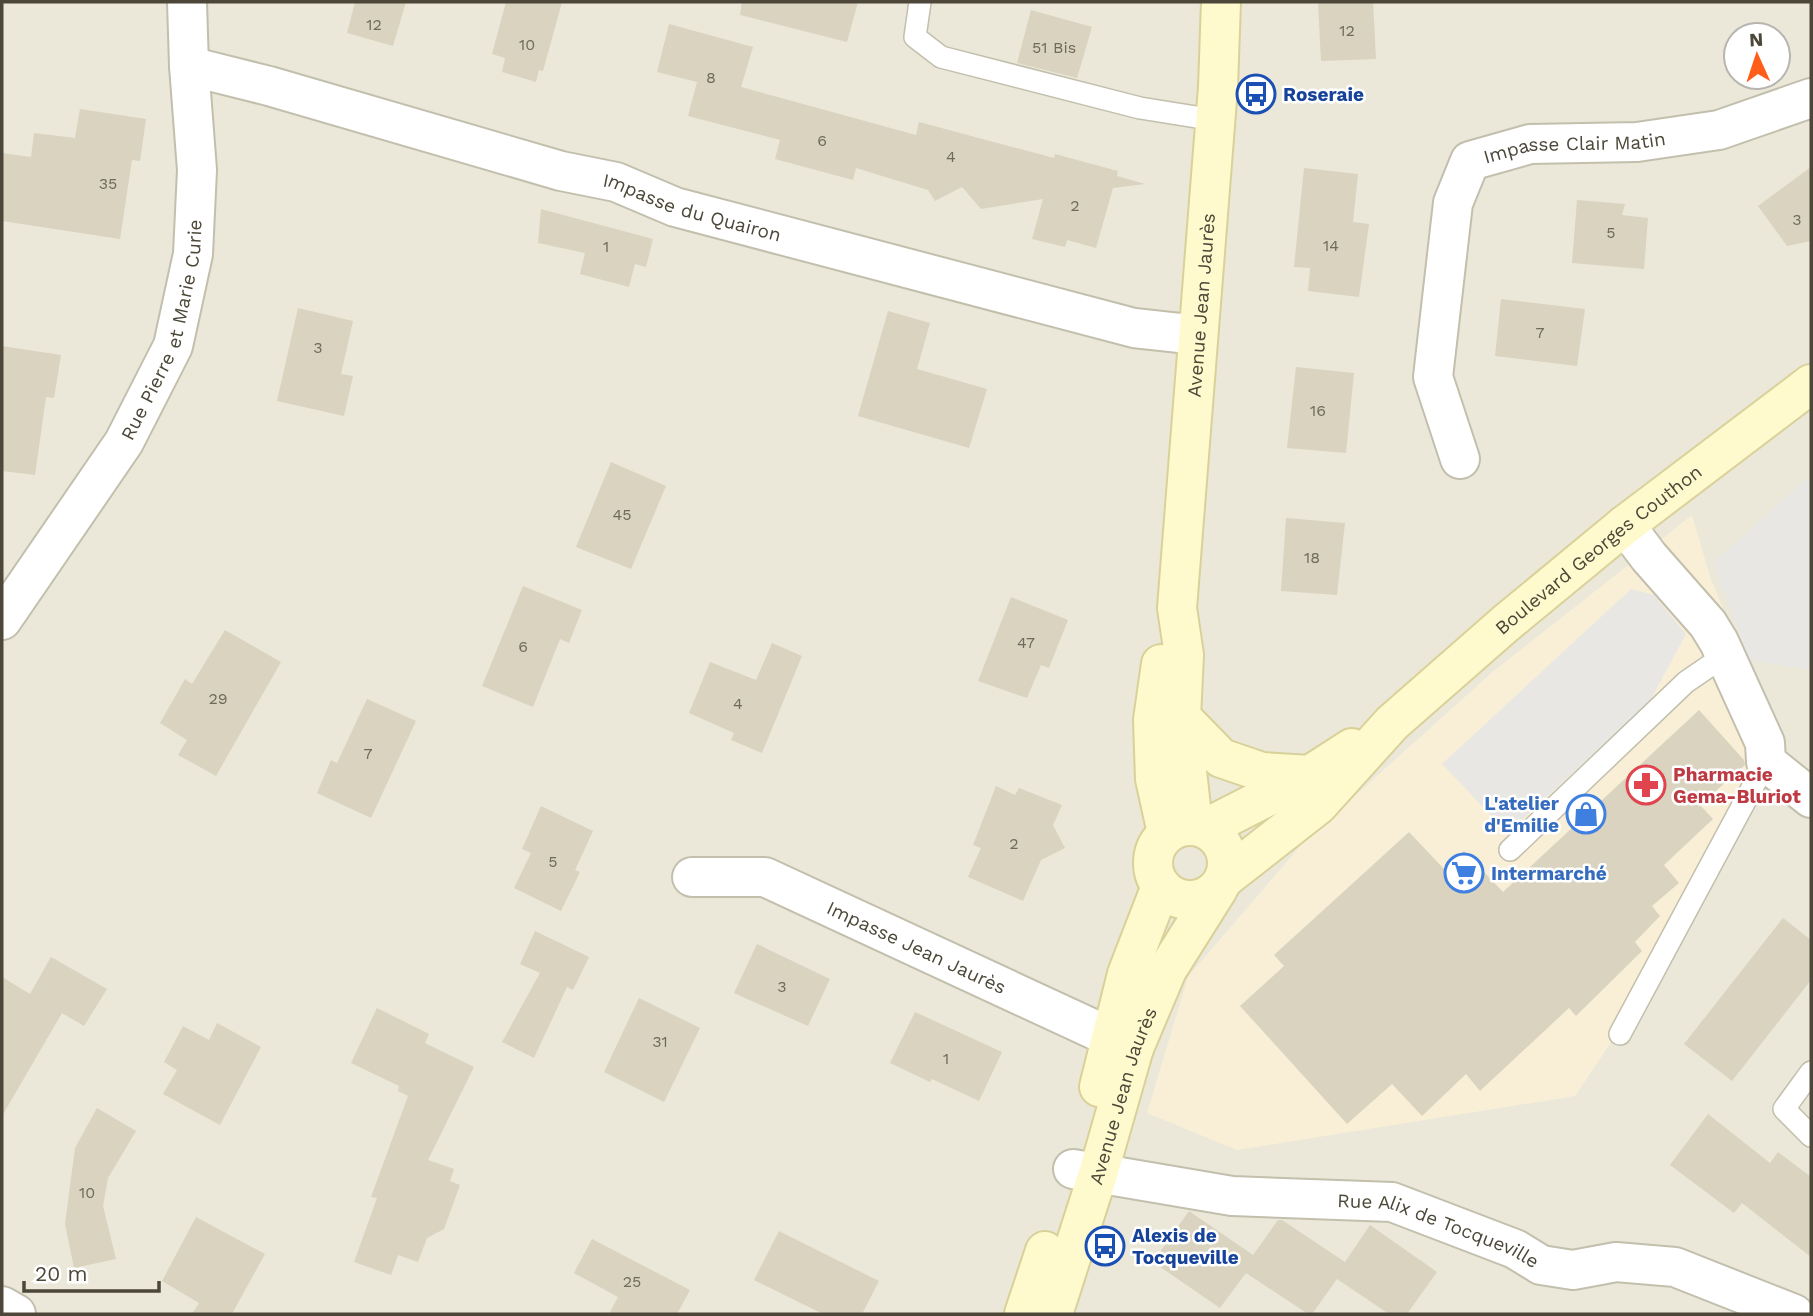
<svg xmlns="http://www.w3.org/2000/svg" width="1813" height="1316" viewBox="0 0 1813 1316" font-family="'Work Sans',sans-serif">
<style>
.residential{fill:#ebe8d9;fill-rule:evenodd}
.commercial{fill:#f9efd6}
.parking{fill:#e8e7e3}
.building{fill:#d9d3c0}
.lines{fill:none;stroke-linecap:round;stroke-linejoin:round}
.service-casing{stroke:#c3bfad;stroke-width:24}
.minor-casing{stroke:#c3bfad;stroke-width:42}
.secondary-casing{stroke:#d9d199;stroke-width:42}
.service{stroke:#fff;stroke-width:21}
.minor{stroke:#fff;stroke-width:38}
.secondary{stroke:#fffacd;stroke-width:38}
.labels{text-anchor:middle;stroke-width:5;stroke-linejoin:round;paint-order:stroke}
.number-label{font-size:16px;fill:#6f6a5a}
.transit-label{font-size:19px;font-weight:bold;fill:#164399;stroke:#fff;text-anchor:start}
.street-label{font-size:19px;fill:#4c4738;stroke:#fff}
.health-label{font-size:19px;font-weight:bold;fill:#be3a42;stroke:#fff;text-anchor:start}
.shop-label{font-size:19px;font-weight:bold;fill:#366cbe;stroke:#fff;text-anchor:end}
</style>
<rect width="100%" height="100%" fill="#f7f5eb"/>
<path class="residential" d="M 2,2 L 1811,2 L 1811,1314 L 2,1314 ZM 1736,35 L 1778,35 L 1778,77 L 1736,77 ZM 1692,516 L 1709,574 L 1188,977 L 1305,841 L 1494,671 Z"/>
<path class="commercial" d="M 1692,515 L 1709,574 L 1778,746 L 1693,920 L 1575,1096 L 1237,1150 L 1147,1113 L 1188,977 L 1305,841 L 1494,671 Z"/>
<g class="parking">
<path d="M 1811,475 L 1811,670 L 1748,660 L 1714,562 Z"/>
<path d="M 1631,589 L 1654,595 L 1686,634 L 1650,701 L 1508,833 L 1442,764 Z"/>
</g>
<g class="building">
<path d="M 355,2 L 406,2 L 393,46 L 347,33 Z"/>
<path d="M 506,2 L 562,2 L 543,71 L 539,70 L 536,82 L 502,72 L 505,58 L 492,54 Z"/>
<path d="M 742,2 L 858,2 L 847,42 L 740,15 Z"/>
<path d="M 1318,2 L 1373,2 L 1376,59 L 1321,61 Z"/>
<path d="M 1031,10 L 1092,27 L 1077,78 L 1017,63 Z"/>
<path d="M 669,24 L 753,47 L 741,87 L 916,135 L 919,122 L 1054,158 L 1055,154 L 1118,171 L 1117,176 L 1145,184 L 1113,188 L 1096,248 L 1067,240 L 1065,247 L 1032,239 L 1043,199 L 981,209 L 962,187 L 935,201 L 928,190 L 856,168 L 853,180 L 775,159 L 780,140 L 688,116 L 697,82 L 657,72 Z"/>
<path d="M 80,109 L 146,119 L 140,161 L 132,160 L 120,239 L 2,221 L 2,153 L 31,157 L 34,133 L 75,138 Z"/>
<path d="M 1811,167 L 1811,241 L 1787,246 L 1758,206 Z"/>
<path d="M 1304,168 L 1358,174 L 1353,222 L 1369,224 L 1359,297 L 1308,291 L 1310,268 L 1294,267 Z"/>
<path d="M 1577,200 L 1625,204 L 1622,215 L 1648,218 L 1644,269 L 1572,263 Z"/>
<path d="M 541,209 L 653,239 L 646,267 L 635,264 L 629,287 L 580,274 L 585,253 L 538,243 Z"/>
<path d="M 1501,299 L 1585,309 L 1577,366 L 1495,356 Z"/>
<path d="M 298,308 L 353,321 L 341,374 L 353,376 L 344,416 L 277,401 Z"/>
<path d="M 888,311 L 930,323 L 917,369 L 987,389 L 969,448 L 858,416 Z"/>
<path d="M 2,346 L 61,355 L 54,398 L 46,397 L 35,475 L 2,471 Z"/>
<path d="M 1296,367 L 1354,373 L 1346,453 L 1287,448 Z"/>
<path d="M 611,462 L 666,486 L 631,569 L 576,547 Z"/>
<path d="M 1286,518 L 1345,523 L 1337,595 L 1281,591 Z"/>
<path d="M 523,586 L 582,610 L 569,643 L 560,639 L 533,707 L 482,686 Z"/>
<path d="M 1011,597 L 1068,620 L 1049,668 L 1041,665 L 1027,698 L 978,681 Z"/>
<path d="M 225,630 L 281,662 L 216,776 L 178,755 L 187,740 L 160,723 L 185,679 L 192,684 Z"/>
<path d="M 772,643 L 802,656 L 762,753 L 731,740 L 734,733 L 689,713 L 710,662 L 756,680 Z"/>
<path d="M 367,699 L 416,721 L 371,818 L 317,793 L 331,760 L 337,763 Z"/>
<path d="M 1699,710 L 1744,760 L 1745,765 L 1700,805 L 1713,819 L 1664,865 L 1679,883 L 1652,906 L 1660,916 L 1635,942 L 1642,951 L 1576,1016 L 1569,1008 L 1480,1091 L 1466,1074 L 1422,1116 L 1392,1084 L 1347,1124 L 1240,1006 L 1284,966 L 1274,955 L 1409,832 L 1444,869 L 1464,851 L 1503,892 Z"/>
<path d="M 996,786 L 1015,795 L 1019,788 L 1062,805 L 1053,825 L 1065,848 L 1041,860 L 1023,901 L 968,877 L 981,848 L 973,845 Z"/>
<path d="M 541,806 L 593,831 L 575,870 L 580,872 L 561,911 L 514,888 L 531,853 L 522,849 Z"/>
<path d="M 1783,918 L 1811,940 L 1811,980 L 1732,1081 L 1684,1044 Z"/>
<path d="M 535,931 L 589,957 L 573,990 L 567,987 L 534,1058 L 502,1042 L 540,973 L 520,964 Z"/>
<path d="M 757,944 L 830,979 L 808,1026 L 734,993 Z"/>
<path d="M 51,957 L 107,989 L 84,1026 L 62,1013 L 2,1116 L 2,977 L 30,994 Z"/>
<path d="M 639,998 L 700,1028 L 664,1102 L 604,1072 Z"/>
<path d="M 377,1008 L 429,1034 L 425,1043 L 474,1067 L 428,1160 L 454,1169 L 450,1181 L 460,1185 L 444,1229 L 427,1238 L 418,1262 L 398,1255 L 391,1275 L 354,1262 L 377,1198 L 371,1197 L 408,1096 L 398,1091 L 399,1086 L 351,1063 Z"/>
<path d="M 915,1012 L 1002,1052 L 979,1101 L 932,1079 L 930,1082 L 890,1063 Z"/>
<path d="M 217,1023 L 261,1047 L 220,1125 L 163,1094 L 177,1070 L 164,1062 L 183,1026 L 209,1040 Z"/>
<path d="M 97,1108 L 136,1131 L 108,1178 L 103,1206 L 116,1259 L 74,1268 L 65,1224 L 75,1148 Z"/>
<path d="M 1708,1114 L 1770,1163 L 1778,1152 L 1811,1177 L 1811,1257 L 1742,1203 L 1734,1213 L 1670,1165 Z"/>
<path d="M 1189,1211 L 1253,1255 L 1278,1220 L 1282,1220 L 1345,1262 L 1370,1225 L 1437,1272 L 1407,1314 L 1389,1314 L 1337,1279 L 1312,1314 L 1308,1314 L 1246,1273 L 1220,1308 L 1153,1262 Z"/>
<path d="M 196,1217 L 265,1254 L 232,1314 L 192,1314 L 199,1303 L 162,1281 Z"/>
<path d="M 779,1231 L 879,1281 L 862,1314 L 823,1314 L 754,1280 Z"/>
<path d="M 592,1239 L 690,1290 L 677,1314 L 609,1314 L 618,1297 L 574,1273 Z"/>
</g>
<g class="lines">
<defs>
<g id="service">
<path d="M 920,2 L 915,37 L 941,57 L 1140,108 L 1215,120"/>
<path d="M 1510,850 L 1686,682 L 1724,656"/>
<path d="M 1620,1034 L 1766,762"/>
<path d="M 1811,1072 L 1784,1109 L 1811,1136"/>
</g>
<g id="minor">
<path id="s1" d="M 189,66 L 269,86 L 561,171 L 616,182 L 675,207 L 1134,328 L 1198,335"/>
<path id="s2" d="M 1460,459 L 1433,377 L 1453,203 L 1470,161 L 1530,144 L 1637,142 L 1719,130 L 1811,98"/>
<path d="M 1625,525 L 1649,557 L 1708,624 L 1719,642 L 1765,743 L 1766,762 L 1811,798"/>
<path id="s3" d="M 2,620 L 124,442 L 173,346 L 193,254 L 197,170 L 189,66 L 187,2"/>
<path id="s4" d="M 692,877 L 765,877 L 1134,1048"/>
<path id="s5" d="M 1073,1169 L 1232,1196 L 1392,1202 L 1515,1249 L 1541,1265 L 1573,1270 L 1616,1262 L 1675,1267 L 1794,1314"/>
<path d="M 2,1306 L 16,1314"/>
</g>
<g id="secondary">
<path d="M 1161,664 L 1153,720 L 1155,779 L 1167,833"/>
<path d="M 1181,717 L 1221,758 L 1262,772 L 1310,775"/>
<path id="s6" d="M 1193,825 L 1181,717 L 1184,655 L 1177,608 L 1218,87 L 1221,2"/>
<circle cx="1190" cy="863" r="37"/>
<path d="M 1206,828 L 1310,775 L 1352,748"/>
<path id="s7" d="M 1226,877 L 1318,805 L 1392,723 L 1505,624 L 1625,525 L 1811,384"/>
<path d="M 1099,1087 L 1127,974 L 1161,886"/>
<path d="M 1024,1314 L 1045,1251"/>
<path id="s8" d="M 1053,1314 L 1098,1174 L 1134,1048 L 1167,970 L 1218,889"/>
</g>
</defs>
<use href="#service" class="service-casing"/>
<use href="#minor" class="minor-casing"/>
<use href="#secondary" class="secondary-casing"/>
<use href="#service" class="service"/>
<use href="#minor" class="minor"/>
<use href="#secondary" class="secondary"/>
</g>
<defs>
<symbol id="bus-ring" viewBox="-11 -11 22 22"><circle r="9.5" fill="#fff" stroke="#1a4fb4" stroke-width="1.5"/><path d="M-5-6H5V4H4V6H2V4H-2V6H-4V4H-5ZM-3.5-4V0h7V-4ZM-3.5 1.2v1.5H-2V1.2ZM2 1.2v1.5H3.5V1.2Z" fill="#1a4fb4"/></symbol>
<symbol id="pharmacy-ring" viewBox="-11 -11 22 22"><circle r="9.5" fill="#fff" stroke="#e0444e" stroke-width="1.5"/><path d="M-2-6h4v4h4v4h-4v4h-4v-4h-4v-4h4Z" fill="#e0444e"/></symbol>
<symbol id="shop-ring" viewBox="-11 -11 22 22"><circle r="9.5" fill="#fff" stroke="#3f7fe0" stroke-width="1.5"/><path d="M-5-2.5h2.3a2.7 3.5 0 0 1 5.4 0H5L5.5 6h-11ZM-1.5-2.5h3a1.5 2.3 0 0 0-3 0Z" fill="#3f7fe0"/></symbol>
<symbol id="supermarket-ring" viewBox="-11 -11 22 22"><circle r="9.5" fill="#fff" stroke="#3f7fe0" stroke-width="1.5"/><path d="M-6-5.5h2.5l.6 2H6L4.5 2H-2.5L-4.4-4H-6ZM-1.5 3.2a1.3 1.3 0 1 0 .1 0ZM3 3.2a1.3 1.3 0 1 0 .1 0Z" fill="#3f7fe0"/></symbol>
</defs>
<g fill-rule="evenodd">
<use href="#bus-ring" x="1234" y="72" width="44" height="44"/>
<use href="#pharmacy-ring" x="1624" y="763" width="44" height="44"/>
<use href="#shop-ring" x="1564" y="792" width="44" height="44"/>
<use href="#supermarket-ring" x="1442" y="851" width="44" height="44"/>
<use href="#bus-ring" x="1083" y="1224" width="44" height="44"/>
</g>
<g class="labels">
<g class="number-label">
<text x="374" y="30">12</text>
<text x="1347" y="36">12</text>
<text x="527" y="50">10</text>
<text x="1054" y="53">51 Bis</text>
<text x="711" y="83">8</text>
<text x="822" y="146">6</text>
<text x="951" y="162">4</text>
<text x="108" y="189">35</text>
<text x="1075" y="211">2</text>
<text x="1797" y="225">3</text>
<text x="1611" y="238">5</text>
<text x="1331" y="251">14</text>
<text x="606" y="252">1</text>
<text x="1540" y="338">7</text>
<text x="318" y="353">3</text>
<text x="1318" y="416">16</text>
<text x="622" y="520">45</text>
<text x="1312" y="563">18</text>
<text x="1026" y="648">47</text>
<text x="523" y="652">6</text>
<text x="218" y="704">29</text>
<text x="738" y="709">4</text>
<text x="368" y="759">7</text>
<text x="1014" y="849">2</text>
<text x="553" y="867">5</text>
<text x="782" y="992">3</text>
<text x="660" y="1047">31</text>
<text x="946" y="1064">1</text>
<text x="87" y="1198">10</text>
<text x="632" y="1287">25</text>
</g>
<g class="transit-label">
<text x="1283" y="101">Roseraie</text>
<text x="1132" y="1242">Alexis de<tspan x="1132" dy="22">Tocqueville</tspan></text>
</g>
<g class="street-label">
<text dy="7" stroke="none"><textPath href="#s2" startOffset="413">Impasse Clair Matin</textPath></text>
<text dy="7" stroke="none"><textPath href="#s1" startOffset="523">Impasse du Quairon</textPath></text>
<text dy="7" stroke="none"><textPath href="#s6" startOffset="522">Avenue Jean Jaurès</textPath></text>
<text dy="7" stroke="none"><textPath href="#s3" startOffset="336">Rue Pierre et Marie Curie</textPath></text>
<text dy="7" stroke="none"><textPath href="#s7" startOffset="497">Boulevard Georges Couthon</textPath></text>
<text dy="7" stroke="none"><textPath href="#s4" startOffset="240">Impasse Jean Jaurès</textPath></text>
<text dy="7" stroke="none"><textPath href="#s8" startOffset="229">Avenue Jean Jaurès</textPath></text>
<text dy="7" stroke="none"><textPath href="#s5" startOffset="373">Rue Alix de Tocqueville</textPath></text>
</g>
<g class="health-label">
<text x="1673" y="781">Pharmacie<tspan x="1673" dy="22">Gema-Bluriot</tspan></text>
</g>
<g class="shop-label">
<text x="1559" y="810">L'atelier<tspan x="1559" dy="22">d'Emilie</tspan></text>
<text x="1491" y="880" text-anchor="start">Intermarché</text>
</g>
</g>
<rect width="1813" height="1316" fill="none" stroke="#4c4738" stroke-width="7"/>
<g transform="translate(1757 56) rotate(357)"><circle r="33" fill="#ffffff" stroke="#b7b5af" stroke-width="2"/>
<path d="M0-5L12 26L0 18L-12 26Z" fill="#ff5e1a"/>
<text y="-10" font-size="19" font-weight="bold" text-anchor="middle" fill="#4c4738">N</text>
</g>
<path d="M24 1281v10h135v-10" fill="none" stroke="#4c4738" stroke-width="3.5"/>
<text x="35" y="1281" font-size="21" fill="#4c4738" stroke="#ffffff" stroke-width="5" paint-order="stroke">20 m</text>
</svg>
